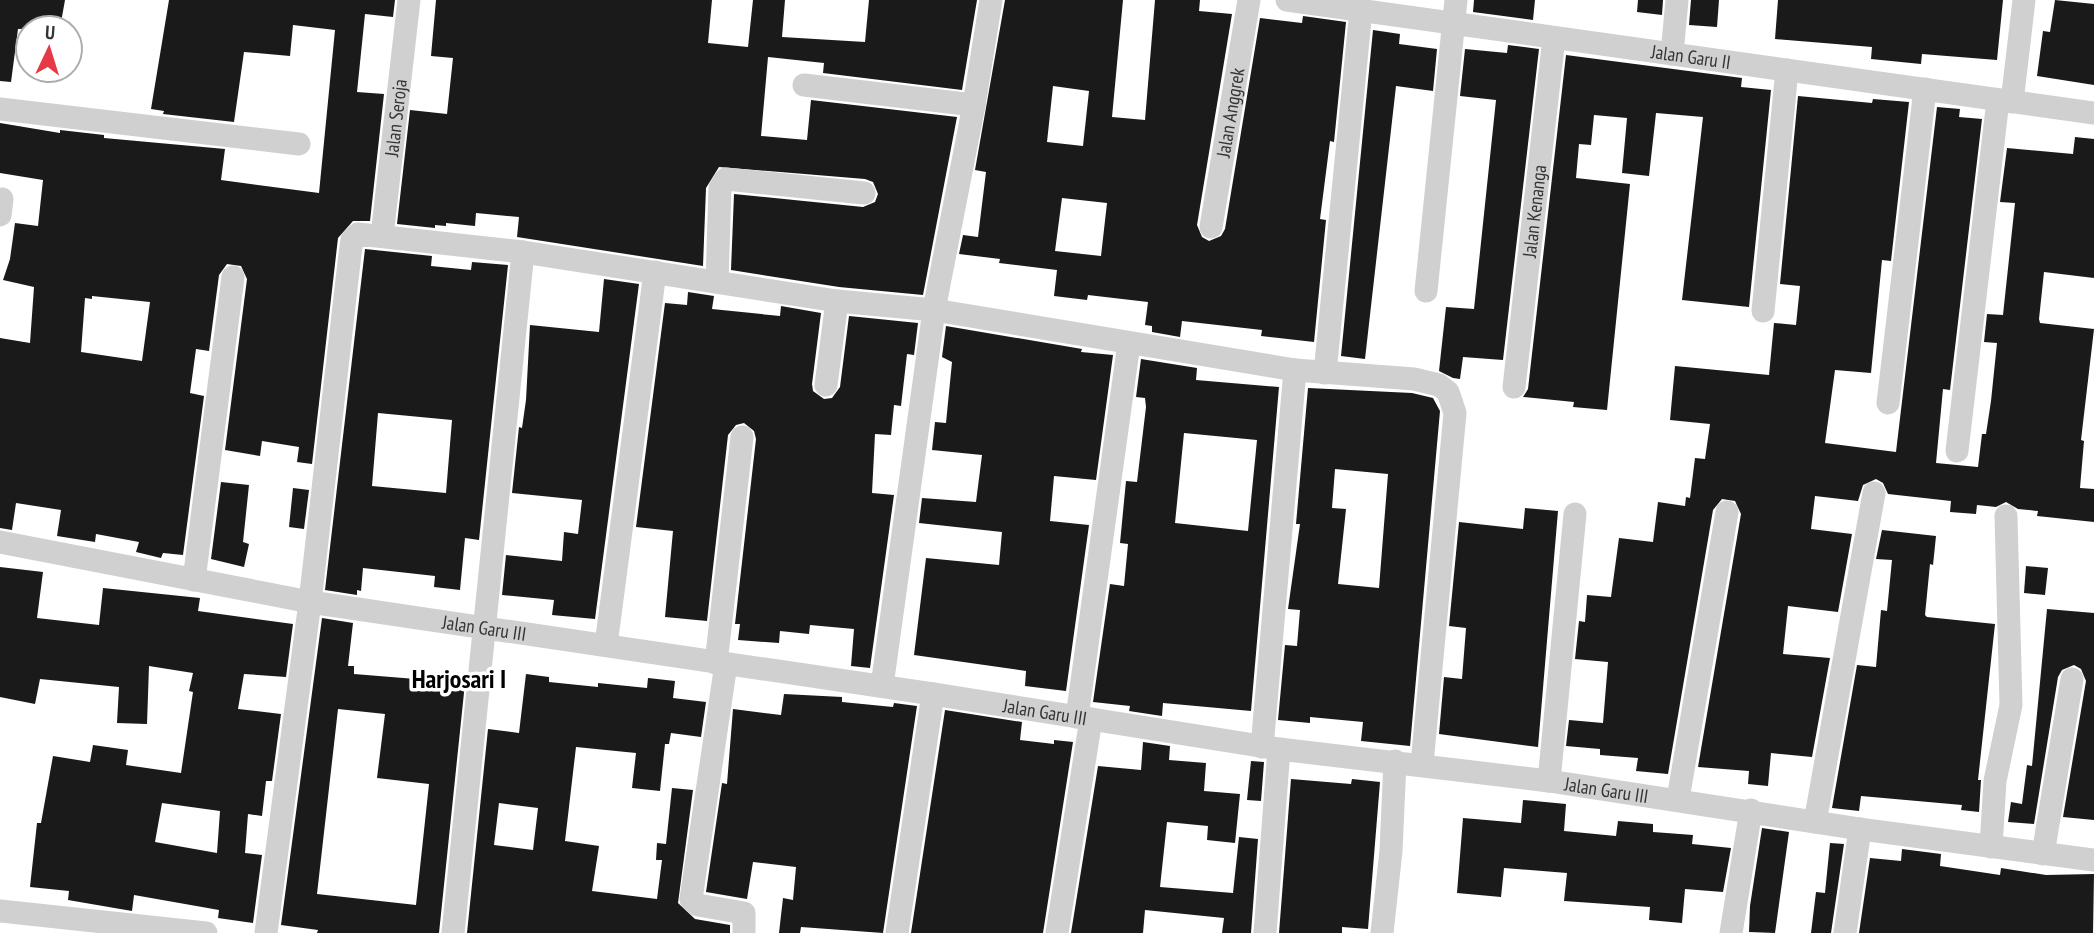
<svg xmlns="http://www.w3.org/2000/svg" width="2094" height="933" viewBox="0 0 2094 933" font-family="'PT Sans Narrow',sans-serif">
<style>
.building{fill:#1a1a1a;fill-rule:evenodd}
.lines{fill:none;stroke-linecap:round;stroke-linejoin:round}
.street{stroke:#d0d0d0;stroke-width:23}
.labels{text-anchor:middle;stroke-width:7;stroke-linejoin:round;paint-order:stroke}
.street-label{font-size:19px;fill:#333;stroke:#fff}
.district-label{font-size:26px;font-weight:bold;fill:#000;stroke:#fff}
</style>
<rect width="100%" height="100%" fill="#fff"/>
<g class="building">
<path d="M 0,0 L 65,0 L 60,28 L 18,29 L 11,82 L 0,81 Z"/>
<path d="M 169,0 L 395,0 L 393,17 L 365,14 L 357,92 L 384,94 L 370,221 L 353,221 L 338,238 L 312,464 L 297,462 L 299,447 L 262,441 L 260,456 L 225,450 L 247,279 L 241,266 L 227,264 L 219,275 L 209,351 L 196,349 L 190,393 L 204,396 L 183,555 L 163,553 L 161,558 L 136,552 L 139,542 L 96,534 L 95,542 L 57,536 L 61,510 L 16,503 L 12,530 L 0,528 L 0,338 L 30,343 L 34,287 L 3,280 L 10,259 L 15,223 L 38,226 L 43,180 L 0,173 L 0,123 L 60,133 L 60,130 L 104,135 L 104,138 L 225,149 L 221,180 L 319,193 L 335,30 L 293,25 L 290,56 L 244,52 L 234,122 L 163,114 L 164,111 L 151,109 ZM 92,296 L 150,302 L 142,361 L 81,352 L 85,298 L 92,299 Z"/>
<path d="M 436,0 L 712,0 L 708,43 L 748,47 L 753,0 L 785,0 L 782,37 L 865,42 L 869,0 L 977,0 L 962,90 L 823,73 L 824,63 L 768,57 L 761,136 L 807,140 L 811,100 L 957,117 L 923,295 L 839,287 L 731,270 L 734,194 L 863,207 L 875,202 L 878,194 L 873,182 L 865,179 L 719,167 L 706,188 L 703,266 L 517,237 L 519,217 L 476,213 L 475,226 L 446,223 L 446,226 L 435,225 L 435,228 L 397,224 L 410,110 L 447,114 L 453,58 L 431,56 Z"/>
<path d="M 1005,0 L 1123,0 L 1112,117 L 1145,120 L 1155,0 L 1200,0 L 1199,11 L 1232,14 L 1197,225 L 1202,237 L 1209,241 L 1221,236 L 1225,229 L 1260,18 L 1302,23 L 1303,16 L 1346,22 L 1334,142 L 1330,141 L 1320,219 L 1326,220 L 1314,342 L 1261,336 L 1262,330 L 1182,321 L 1180,337 L 1152,332 L 1152,326 L 1145,325 L 1148,302 L 1088,295 L 1087,300 L 1054,296 L 1057,270 L 999,263 L 1000,259 L 959,254 L 963,235 L 978,237 L 986,172 L 975,170 ZM 1053,86 L 1089,91 L 1083,146 L 1047,142 ZM 1062,198 L 1107,203 L 1101,256 L 1055,251 Z"/>
<path d="M 1474,0 L 1535,0 L 1533,20 L 1473,12 Z"/>
<path d="M 1638,0 L 1663,0 L 1662,15 L 1637,12 Z"/>
<path d="M 1691,0 L 1719,0 L 1717,27 L 1689,25 Z"/>
<path d="M 1778,0 L 2003,0 L 1997,60 L 1922,54 L 1921,64 L 1871,59 L 1872,47 L 1775,39 Z"/>
<path d="M 2055,0 L 2094,4 L 2094,85 L 2037,76 L 2043,31 L 2050,32 Z"/>
<path d="M 1373,30 L 1400,34 L 1399,44 L 1437,49 L 1433,91 L 1396,86 L 1365,359 L 1341,356 Z"/>
<path d="M 1508,45 L 1539,49 L 1503,360 L 1463,357 L 1460,379 L 1453,378 L 1439,371 L 1446,307 L 1474,309 L 1496,100 L 1460,96 L 1465,49 L 1507,53 Z"/>
<path d="M 1566,55 L 1742,78 L 1741,87 L 1771,90 L 1749,307 L 1682,300 L 1703,117 L 1656,113 L 1649,176 L 1622,173 L 1627,118 L 1594,115 L 1591,145 L 1579,144 L 1576,178 L 1630,184 L 1607,410 L 1573,407 L 1574,402 L 1523,397 L 1528,389 Z"/>
<path d="M 1798,96 L 1872,103 L 1873,99 L 1909,102 L 1891,261 L 1882,260 L 1871,373 L 1835,370 L 1825,443 L 1896,452 L 1937,107 L 1960,109 L 1959,117 L 1982,119 L 1950,390 L 1943,389 L 1936,463 L 1978,467 L 1982,434 L 1986,434 L 1991,401 L 1997,343 L 1984,342 L 1987,314 L 2003,315 L 2015,203 L 2000,202 L 2007,148 L 2073,154 L 2075,137 L 2094,139 L 2094,278 L 2044,272 L 2039,319 L 2040,323 L 2094,329 L 2081,440 L 2084,441 L 2080,488 L 2094,489 L 2094,522 L 2037,516 L 2038,511 L 2018,509 L 2006,502 L 1996,507 L 1977,505 L 1976,514 L 1950,512 L 1951,501 L 1888,494 L 1883,483 L 1876,479 L 1863,485 L 1858,501 L 1815,496 L 1811,529 L 1852,534 L 1838,612 L 1788,606 L 1783,654 L 1830,658 L 1812,757 L 1771,753 L 1768,786 L 1748,784 L 1749,771 L 1698,767 L 1741,514 L 1735,501 L 1722,499 L 1713,510 L 1668,774 L 1636,771 L 1638,758 L 1600,755 L 1600,749 L 1566,746 L 1569,720 L 1603,723 L 1608,662 L 1575,659 L 1579,621 L 1585,622 L 1587,595 L 1611,597 L 1619,538 L 1653,542 L 1658,502 L 1685,506 L 1686,497 L 1690,498 L 1695,458 L 1705,459 L 1710,424 L 1670,420 L 1675,366 L 1769,375 L 1774,323 L 1796,325 L 1800,286 L 1780,284 Z"/>
<path d="M 365,249 L 432,256 L 431,266 L 471,270 L 472,262 L 508,265 L 479,540 L 465,538 L 460,590 L 434,587 L 435,576 L 363,568 L 361,591 L 357,590 L 357,595 L 325,590 ZM 378,413 L 452,420 L 446,493 L 372,486 Z"/>
<path d="M 604,279 L 639,284 L 595,619 L 552,615 L 554,600 L 502,595 L 506,555 L 562,561 L 564,532 L 578,534 L 582,500 L 512,493 L 519,427 L 522,428 L 526,400 L 530,325 L 599,332 Z"/>
<path d="M 688,292 L 714,296 L 712,309 L 780,316 L 781,306 L 821,313 L 812,384 L 813,391 L 824,399 L 832,398 L 840,387 L 849,316 L 918,323 L 914,355 L 907,354 L 901,406 L 894,405 L 891,435 L 875,434 L 872,493 L 894,495 L 870,668 L 851,666 L 854,629 L 810,625 L 809,634 L 780,631 L 779,643 L 738,640 L 740,624 L 735,624 L 756,439 L 754,431 L 744,423 L 736,425 L 728,435 L 707,621 L 665,617 L 673,531 L 636,527 L 665,303 L 687,305 Z"/>
<path d="M 946,326 L 1082,349 L 1081,352 L 1113,355 L 1096,480 L 1054,476 L 1050,521 L 1089,525 L 1066,691 L 1025,686 L 1026,671 L 914,655 L 926,558 L 999,565 L 1002,532 L 919,523 L 922,498 L 976,502 L 982,455 L 932,450 L 935,422 L 946,423 L 952,362 L 942,357 Z"/>
<path d="M 1141,359 L 1197,368 L 1196,380 L 1279,387 L 1251,711 L 1163,703 L 1162,716 L 1129,711 L 1130,706 L 1093,702 L 1110,584 L 1124,586 L 1128,544 L 1120,543 L 1126,481 L 1137,482 L 1146,407 L 1145,398 L 1136,397 ZM 1184,433 L 1257,440 L 1248,531 L 1175,523 Z"/>
<path d="M 1308,388 L 1412,393 L 1433,398 L 1440,411 L 1410,746 L 1361,741 L 1363,722 L 1310,717 L 1310,723 L 1278,720 L 1285,645 L 1297,646 L 1300,610 L 1288,609 L 1300,524 L 1296,524 ZM 1335,469 L 1388,474 L 1379,588 L 1338,584 L 1346,509 L 1332,508 Z"/>
<path d="M 221,482 L 249,485 L 243,542 L 249,544 L 244,567 L 211,559 Z"/>
<path d="M 293,488 L 309,490 L 304,529 L 289,527 Z"/>
<path d="M 1525,508 L 1558,511 L 1538,747 L 1439,734 L 1444,677 L 1462,679 L 1466,628 L 1449,626 L 1459,522 L 1523,529 Z"/>
<path d="M 1882,530 L 1936,536 L 1933,565 L 1930,564 L 1925,615 L 1927,617 L 1995,624 L 1978,780 L 1981,780 L 1979,812 L 1961,810 L 1962,805 L 1861,796 L 1859,811 L 1832,808 L 1857,665 L 1876,667 L 1881,610 L 1887,611 L 1892,560 L 1876,559 Z"/>
<path d="M 2026,566 L 2048,568 L 2045,595 L 2024,593 Z"/>
<path d="M 0,567 L 43,572 L 37,618 L 99,625 L 103,588 L 200,598 L 198,611 L 293,624 L 286,677 L 244,674 L 238,709 L 281,714 L 272,781 L 266,781 L 262,816 L 248,814 L 245,853 L 262,855 L 253,923 L 218,918 L 219,910 L 134,895 L 132,911 L 68,900 L 69,891 L 30,887 L 37,823 L 41,823 L 53,756 L 90,762 L 93,745 L 128,750 L 126,765 L 181,773 L 193,692 L 189,691 L 193,673 L 149,666 L 147,724 L 117,723 L 119,687 L 40,679 L 35,704 L 0,697 ZM 162,803 L 220,811 L 217,853 L 155,842 Z"/>
<path d="M 2047,609 L 2094,613 L 2094,820 L 2063,817 L 2086,681 L 2081,669 L 2074,665 L 2062,670 L 2058,677 L 2034,824 L 2008,822 L 2011,802 L 2022,804 L 2027,765 L 2032,766 Z"/>
<path d="M 322,618 L 353,623 L 348,666 L 354,666 L 354,674 L 465,683 L 439,933 L 317,933 L 318,930 L 281,925 ZM 338,709 L 385,714 L 377,778 L 429,784 L 416,905 L 317,894 Z"/>
<path d="M 526,674 L 549,677 L 549,682 L 598,687 L 598,683 L 647,688 L 648,678 L 675,681 L 673,698 L 706,702 L 701,737 L 671,733 L 669,744 L 665,744 L 660,791 L 632,788 L 636,753 L 576,747 L 565,841 L 599,846 L 592,891 L 657,899 L 662,860 L 656,860 L 657,843 L 666,844 L 672,788 L 693,790 L 678,903 L 695,919 L 730,925 L 730,933 L 467,933 L 488,729 L 519,733 ZM 499,803 L 538,808 L 533,850 L 494,845 Z"/>
<path d="M 784,694 L 842,697 L 842,702 L 893,707 L 894,703 L 917,706 L 883,933 L 801,927 L 800,933 L 779,933 L 783,898 L 793,900 L 796,867 L 753,862 L 747,899 L 706,892 L 722,783 L 727,784 L 733,709 L 781,715 Z"/>
<path d="M 945,710 L 1022,722 L 1020,740 L 1054,744 L 1054,740 L 1073,742 L 1043,933 L 911,933 Z"/>
<path d="M 1143,742 L 1170,746 L 1169,760 L 1206,763 L 1204,791 L 1240,794 L 1235,843 L 1207,840 L 1208,826 L 1167,822 L 1160,887 L 1233,893 L 1239,837 L 1258,839 L 1251,933 L 1222,933 L 1224,918 L 1145,910 L 1143,933 L 1071,933 L 1098,766 L 1141,770 Z"/>
<path d="M 1251,761 L 1264,762 L 1261,801 L 1247,800 Z"/>
<path d="M 1291,779 L 1351,784 L 1352,779 L 1380,782 L 1368,929 L 1342,927 L 1342,933 L 1279,933 Z"/>
<path d="M 1523,800 L 1566,804 L 1564,831 L 1616,836 L 1618,821 L 1653,824 L 1653,832 L 1693,835 L 1692,844 L 1731,848 L 1723,892 L 1685,889 L 1682,923 L 1649,920 L 1650,907 L 1564,901 L 1567,873 L 1504,868 L 1501,897 L 1457,893 L 1463,818 L 1521,823 Z"/>
<path d="M 1762,828 L 1789,832 L 1775,933 L 1749,932 L 1750,906 Z"/>
<path d="M 1830,843 L 1844,844 L 1831,933 L 1811,933 L 1816,892 L 1825,893 Z"/>
<path d="M 1902,849 L 1941,854 L 1940,866 L 2000,875 L 2001,868 L 2046,875 L 2094,874 L 2093,933 L 1859,933 L 1870,858 L 1901,861 Z"/>
</g>
<g class="lines">
<g class="street">
<path id="s1" d="M 1287,0 L 2094,113"/>
<path d="M 1672,54 L 1677,0"/>
<path d="M 804,85 L 974,105"/>
<path d="M 2012,102 L 2024,0"/>
<path d="M 0,109 L 299,144"/>
<path d="M 0,215 L 2,199"/>
<path id="s2" d="M 1211,227 L 1249,0"/>
<path id="s3" d="M 382,236 L 409,0"/>
<path d="M 717,281 L 720,188 L 726,179 L 864,193"/>
<path d="M 1426,291 L 1456,0"/>
<path d="M 1763,311 L 1787,70"/>
<path d="M 1325,373 L 1361,10"/>
<path d="M 826,385 L 837,301"/>
<path id="s4" d="M 1514,387 L 1554,38"/>
<path d="M 1888,403 L 1925,89"/>
<path d="M 1957,451 L 1998,100"/>
<path id="s5" d="M 0,542 L 310,602 L 933,694 L 1279,749 L 1549,781 L 1860,829 L 2094,860"/>
<path d="M 194,580 L 233,277"/>
<path d="M 606,645 L 655,272"/>
<path d="M 716,663 L 742,437"/>
<path d="M 726,664 L 691,899 L 698,905 L 744,913 L 744,933"/>
<path d="M 882,686 L 934,310 L 974,105 L 991,0"/>
<path d="M 1077,717 L 1129,343"/>
<path d="M 1262,747 L 1295,370"/>
<path d="M 1549,781 L 1575,514"/>
<path d="M 1678,799 L 1727,512"/>
<path d="M 1815,822 L 1874,493"/>
<path d="M 1991,847 L 1995,781 L 2011,705 L 2006,516"/>
<path d="M 2043,854 L 2072,679"/>
<path d="M 0,911 L 206,933"/>
<path d="M 266,933 L 310,602 L 350,254 L 352,240 L 358,234 L 523,252 L 837,301 L 934,310 L 1295,370 L 1414,379 L 1439,385 L 1448,392 L 1455,413 L 1422,764"/>
<path d="M 453,933 L 523,252"/>
<path d="M 897,933 L 933,694"/>
<path d="M 1057,933 L 1091,719"/>
<path d="M 1265,933 L 1279,749"/>
<path d="M 1382,933 L 1391,851 L 1395,761"/>
<path d="M 1731,933 L 1751,810"/>
<path d="M 1845,933 L 1860,829"/>
</g>
</g>
<g class="labels">
<g class="street-label">
<text dy="7" stroke="none"><textPath href="#s1" startOffset="408">Jalan Garu II</textPath></text>
<text dy="7" stroke="none"><textPath href="#s2" startOffset="116">Jalan Anggrek</textPath></text>
<text dy="7" stroke="none"><textPath href="#s3" startOffset="119">Jalan Seroja</textPath></text>
<text dy="7" stroke="none"><textPath href="#s4" startOffset="177">Jalan Kenanga</textPath></text>
<text dy="7" stroke="none"><textPath href="#s5" startOffset="492">Jalan Garu III</textPath></text>
<text dy="7" stroke="none"><textPath href="#s5" startOffset="1059">Jalan Garu III</textPath></text>
<text dy="7" stroke="none"><textPath href="#s5" startOffset="1626">Jalan Garu III</textPath></text>
</g>
<g class="district-label">
<text x="459" y="688">Harjosari I</text>
</g>
</g>
<g transform="translate(49 49) rotate(4)"><circle r="33" fill="#ffffff" stroke="#adadad" stroke-width="2"/>
<path d="M0-5L12 26L0 18L-12 26Z" fill="#e63946"/>
<text y="-10" font-size="19" font-weight="bold" text-anchor="middle" fill="#333333">U</text>
</g>
</svg>
